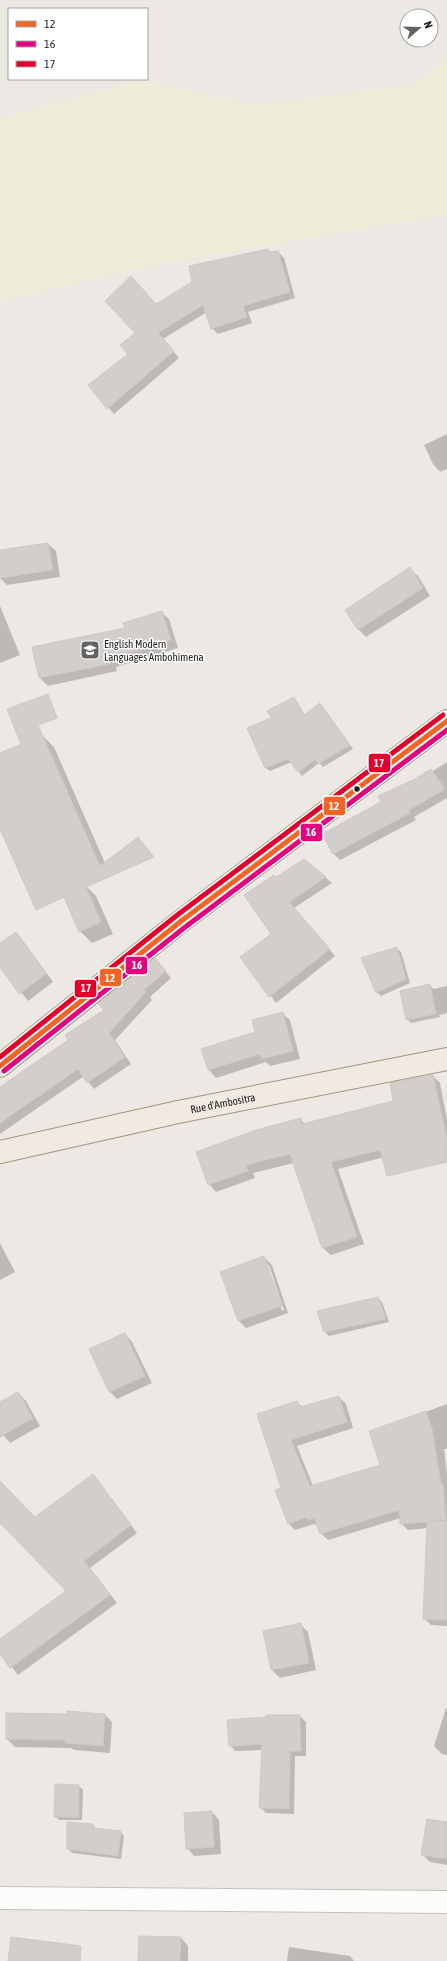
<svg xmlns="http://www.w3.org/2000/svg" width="447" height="1961" viewBox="0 0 447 1961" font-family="'Asap Condensed',sans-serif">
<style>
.farmland{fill:#eeecd6}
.shadow{fill:#0003;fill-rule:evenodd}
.building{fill:#d2cecb;stroke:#cfc9c5}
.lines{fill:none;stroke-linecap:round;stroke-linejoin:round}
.street-casing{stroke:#c4c2c0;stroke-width:24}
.secondary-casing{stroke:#96947c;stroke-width:24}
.primary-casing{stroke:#a19481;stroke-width:24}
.street{stroke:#fcfcfb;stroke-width:22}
.secondary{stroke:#f4f2e8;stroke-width:22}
.primary{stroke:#f0eae3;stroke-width:22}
.bus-1-casing{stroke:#fff;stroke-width:8}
.bus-2-casing{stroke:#fff;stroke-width:8}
.bus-3-casing{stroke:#fff;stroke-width:8}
.bus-1{stroke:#f26522;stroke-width:5}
.bus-2{stroke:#e5007d;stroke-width:5}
.bus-3{stroke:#e4002b;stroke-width:5}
.bus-dot{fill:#1c1c1c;stroke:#fff;stroke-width:1.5}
.labels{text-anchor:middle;stroke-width:3;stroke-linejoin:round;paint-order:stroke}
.poi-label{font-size:11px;fill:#1c1c1c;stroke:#fff;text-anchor:start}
.street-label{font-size:11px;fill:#1c1c1c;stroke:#fff}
.line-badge{stroke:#fff;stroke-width:1.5}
.badge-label{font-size:11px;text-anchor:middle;font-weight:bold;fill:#fff}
</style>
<rect width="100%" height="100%" fill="#ece8e4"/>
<path class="farmland" d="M 447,59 L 447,215 L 152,265 L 0,301 L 0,119 L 142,80 L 255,106 L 415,85 Z"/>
<g class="shadow">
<path d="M 268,251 L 270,253 L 278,252 L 284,258 L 295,298 L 248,312 L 252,323 L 218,334 L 212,328 L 207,312 L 163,339 L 179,358 L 114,414 L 90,385 L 129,355 L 136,333 L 156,305 Z"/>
<path d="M 447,434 L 447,469 L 440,472 L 433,464 L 424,445 Z"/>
<path d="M 48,544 L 56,551 L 60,577 L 7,585 L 0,578 L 0,551 Z"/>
<path d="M 410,569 L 418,576 L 430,596 L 366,637 L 359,630 L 346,610 Z"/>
<path d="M 0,606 L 20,655 L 0,663 Z"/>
<path d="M 161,612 L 169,619 L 178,648 L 116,667 L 117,671 L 48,686 L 40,678 L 34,648 L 126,629 Z"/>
<path d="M 294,698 L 305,715 L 323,708 L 353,749 L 323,767 L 319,763 L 302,776 L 292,762 L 270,771 L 266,768 L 272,719 Z"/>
<path d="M 42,735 L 54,747 L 105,863 L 36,894 L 0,826 L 0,754 Z"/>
<path d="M 447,762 L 447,798 L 414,817 L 416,820 L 340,860 L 333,853 L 383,803 Z"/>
<path d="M 304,860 L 332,883 L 294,908 L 335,956 L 276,1003 L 242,957 L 272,935 L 276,878 Z"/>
<path d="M 84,884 L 96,896 L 113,934 L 92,943 L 80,931 Z"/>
<path d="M 16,933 L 23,941 L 53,982 L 28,1001 L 0,965 L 0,945 Z"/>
<path d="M 397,948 L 401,952 L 410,983 L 381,996 L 377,992 Z"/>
<path d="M 161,966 L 171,978 L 150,997 L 152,1000 L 115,1040 L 131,1064 L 94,1089 L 84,1076 L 0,1134 L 0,1088 L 69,1040 Z"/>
<path d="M 430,986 L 434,989 L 447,986 L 447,1013 L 439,1015 L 440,1017 L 411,1023 L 407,1019 Z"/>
<path d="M 282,1013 L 290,1020 L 300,1059 L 270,1066 L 266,1062 L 216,1078 L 209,1070 L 202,1050 L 256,1032 Z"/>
<path d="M 433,1076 L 440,1083 L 447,1120 L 447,1141 L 338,1169 L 364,1244 L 331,1255 L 323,1248 L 294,1163 L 253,1173 L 255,1178 L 216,1192 L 209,1184 L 301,1120 L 305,1124 L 394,1102 Z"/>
<path d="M 0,1243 L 15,1272 L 0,1280 Z"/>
<path d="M 264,1257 L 272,1265 L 288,1313 L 246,1328 L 239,1321 ZM 266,1265 L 269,1265 L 284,1310 L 282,1311 Z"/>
<path d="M 378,1298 L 382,1302 L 389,1322 L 329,1336 L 325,1332 Z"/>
<path d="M 125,1334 L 132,1342 L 152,1383 L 117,1399 L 109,1391 Z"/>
<path d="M 18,1393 L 26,1401 L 40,1426 L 10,1443 L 0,1431 L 0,1404 Z"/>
<path d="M 339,1397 L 346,1404 L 353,1428 L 297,1446 L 313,1486 L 381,1465 L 371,1432 L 447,1404 L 447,1449 L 444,1449 L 447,1473 L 447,1626 L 431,1625 L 424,1618 L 428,1528 L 408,1530 L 401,1523 L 401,1518 L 328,1540 L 321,1533 L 318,1525 L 314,1524 L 295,1530 L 289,1524 L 282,1488 L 297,1402 L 303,1408 Z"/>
<path d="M 93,1475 L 137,1533 L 90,1568 L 117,1603 L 18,1675 L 0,1652 L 0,1640 L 67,1591 L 0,1522 L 0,1483 L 35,1518 Z"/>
<path d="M 300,1624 L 308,1632 L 316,1670 L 280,1678 L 272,1670 L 264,1632 Z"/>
<path d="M 446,1708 L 447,1709 L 447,1755 L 442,1754 L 434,1746 Z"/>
<path d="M 105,1715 L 112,1722 L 110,1753 L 74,1750 L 71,1748 L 15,1747 L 7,1739 Z"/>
<path d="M 300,1716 L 306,1722 L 306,1756 L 295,1756 L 294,1814 L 266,1813 L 260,1807 L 262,1750 L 235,1751 L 230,1745 Z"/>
<path d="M 79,1786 L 83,1790 L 82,1820 L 59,1820 L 55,1816 Z"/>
<path d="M 212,1812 L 219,1820 L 221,1854 L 194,1856 L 187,1848 Z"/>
<path d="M 447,1823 L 447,1865 L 430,1862 L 422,1854 Z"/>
<path d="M 92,1825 L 96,1828 L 120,1832 L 124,1836 L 121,1859 L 72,1853 L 68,1849 Z"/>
<path d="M 181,1938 L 188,1946 L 188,1961 L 139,1961 Z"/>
<path d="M 289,1947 L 350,1956 L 354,1961 L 287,1961 Z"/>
</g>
<g class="building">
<path d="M 268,249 L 269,252 L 278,251 L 290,292 L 243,306 L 247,317 L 211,329 L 203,305 L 158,333 L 174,351 L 107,409 L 88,385 L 128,354 L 120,345 L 135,333 L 105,301 L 131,276 L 156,304 L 192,282 L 189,266 Z"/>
<path d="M 48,543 L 53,570 L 0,578 L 0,550 Z"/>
<path d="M 410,567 L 423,588 L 358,630 L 345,610 Z"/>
<path d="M 162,611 L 171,640 L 108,659 L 110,664 L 39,678 L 32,647 L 125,628 L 123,623 Z"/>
<path d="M 48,694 L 57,718 L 38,725 L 100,866 L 138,837 L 154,857 L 86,887 L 101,922 L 79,932 L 64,897 L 36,910 L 0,829 L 0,753 L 21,744 L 7,709 Z"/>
<path d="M 294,697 L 304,715 L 320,703 L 350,745 L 318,764 L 316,759 L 298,772 L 288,759 L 265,768 L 247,728 L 271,718 L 267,711 Z"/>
<path d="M 431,769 L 445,789 L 409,810 L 410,813 L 333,854 L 322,834 L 381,802 L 378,796 L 413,780 Z"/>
<path d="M 304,859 L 326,877 L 289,902 L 330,949 L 269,997 L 240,957 L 271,934 L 244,895 L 274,875 L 276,877 Z"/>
<path d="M 16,932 L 46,974 L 19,994 L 0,967 L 0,943 Z"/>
<path d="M 397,947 L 406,979 L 376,993 L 361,958 Z"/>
<path d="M 155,958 L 166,971 L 144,990 L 146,992 L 109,1033 L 125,1057 L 87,1083 L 78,1069 L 0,1123 L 0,1087 L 68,1040 L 65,1035 L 104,1010 L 98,1004 Z"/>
<path d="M 430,984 L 436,1014 L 406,1020 L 400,991 Z"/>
<path d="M 283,1012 L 293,1051 L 262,1059 L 260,1054 L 208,1070 L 201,1049 L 255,1032 L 252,1020 Z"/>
<path d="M 433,1075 L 447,1140 L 447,1162 L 387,1176 L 380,1150 L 331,1162 L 357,1237 L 322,1248 L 290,1154 L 246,1165 L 248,1171 L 208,1185 L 196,1152 L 256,1130 L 301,1118 L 302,1124 L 393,1101 L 390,1083 Z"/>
<path d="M 264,1256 L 282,1306 L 238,1321 L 220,1272 Z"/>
<path d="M 378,1297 L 386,1319 L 324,1332 L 317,1311 Z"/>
<path d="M 125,1333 L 145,1376 L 109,1392 L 89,1349 Z"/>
<path d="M 18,1392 L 33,1418 L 0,1437 L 0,1402 Z"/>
<path d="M 339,1396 L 347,1422 L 291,1440 L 310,1486 L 380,1465 L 369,1431 L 426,1411 L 432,1429 L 441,1484 L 443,1484 L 446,1520 L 431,1521 L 447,1521 L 447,1620 L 423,1619 L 427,1522 L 400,1524 L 399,1510 L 320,1534 L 314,1518 L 308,1520 L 307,1517 L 288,1524 L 275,1490 L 281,1488 L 257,1414 L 297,1401 L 300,1407 Z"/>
<path d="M 93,1474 L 131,1525 L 84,1561 L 110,1595 L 10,1668 L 0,1654 L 0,1639 L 66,1591 L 0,1523 L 0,1481 L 35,1517 Z"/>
<path d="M 301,1623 L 309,1663 L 271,1670 L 263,1631 Z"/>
<path d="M 67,1711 L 105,1714 L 103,1746 L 65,1743 L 65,1740 L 6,1739 L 6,1713 L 67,1714 Z"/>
<path d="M 266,1715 L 300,1715 L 301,1751 L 290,1751 L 289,1809 L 259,1808 L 262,1744 L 229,1746 L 227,1720 L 266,1717 Z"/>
<path d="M 55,1784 L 79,1785 L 79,1817 L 54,1817 Z"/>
<path d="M 212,1811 L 214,1847 L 186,1849 L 184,1813 Z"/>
<path d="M 427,1819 L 447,1822 L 447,1859 L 421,1855 Z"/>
<path d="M 67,1822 L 93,1824 L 93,1828 L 121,1831 L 118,1856 L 67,1849 Z"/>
<path d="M 139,1936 L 181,1937 L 180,1961 L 138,1961 Z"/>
<path d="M 11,1937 L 81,1946 L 80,1961 L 8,1961 Z"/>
</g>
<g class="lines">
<defs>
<path id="street" d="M 0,1898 L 447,1902"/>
<path id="secondary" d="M 0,1066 L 180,922 L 447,721"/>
<g id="primary">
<path id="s1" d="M 0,1152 L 178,1112 L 447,1059"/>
</g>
</defs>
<use href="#street" class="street-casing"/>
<use href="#secondary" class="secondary-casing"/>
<use href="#primary" class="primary-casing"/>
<use href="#street" class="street"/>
<use href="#secondary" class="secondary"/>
<use href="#primary" class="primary"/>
<defs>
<path id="bus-1" d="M 0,1066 L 180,922 L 447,721"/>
<path id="bus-2" d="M 4,1071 L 184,928 L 447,730"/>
<path id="bus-3" d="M 0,1057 L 176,916 L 443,715"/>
</defs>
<use href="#bus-1" class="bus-1-casing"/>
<use href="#bus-2" class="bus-2-casing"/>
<use href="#bus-3" class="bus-3-casing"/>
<use href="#bus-1" class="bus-1"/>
<use href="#bus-2" class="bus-2"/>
<use href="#bus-3" class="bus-3"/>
</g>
<defs>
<symbol id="school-square" viewBox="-11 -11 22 22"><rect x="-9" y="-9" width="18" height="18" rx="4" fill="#656362" stroke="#fff"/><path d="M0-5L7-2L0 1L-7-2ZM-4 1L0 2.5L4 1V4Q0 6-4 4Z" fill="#fff"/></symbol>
</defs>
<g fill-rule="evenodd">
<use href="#school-square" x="79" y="639" width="22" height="22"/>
</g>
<circle class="bus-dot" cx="357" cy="789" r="3.5"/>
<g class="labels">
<g class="poi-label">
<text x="104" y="648">English Modern<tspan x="104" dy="13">Languages Ambohimena</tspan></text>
</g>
<g class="street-label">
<text dy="4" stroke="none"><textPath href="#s1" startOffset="228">Rue d'Ambositra</textPath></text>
</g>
</g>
<g class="line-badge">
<rect x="368" y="753" width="23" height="20" rx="4" fill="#e4002b"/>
<rect x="323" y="796" width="23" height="20" rx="4" fill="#f26522"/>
<rect x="300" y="823" width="23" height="19" rx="4" fill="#e5007d"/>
<rect x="125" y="956" width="23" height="19" rx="4" fill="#e5007d"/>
<rect x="99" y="968" width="23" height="19" rx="4" fill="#f26522"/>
<rect x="74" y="979" width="23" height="19" rx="4" fill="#e4002b"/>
</g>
<g class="badge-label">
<text x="379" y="767">17</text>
<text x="334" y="810">12</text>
<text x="311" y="836">16</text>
<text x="137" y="969">16</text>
<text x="110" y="982">12</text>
<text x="86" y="992">17</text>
</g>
<rect x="8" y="8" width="140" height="72" fill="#ffffff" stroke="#a4a4a4"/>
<rect x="16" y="21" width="20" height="6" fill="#f26522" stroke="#a4a4a4"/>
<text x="44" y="28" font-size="12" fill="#1c1c1c">12</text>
<rect x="16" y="41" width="20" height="6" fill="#e5007d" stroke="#a4a4a4"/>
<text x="44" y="48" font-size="12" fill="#1c1c1c">16</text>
<rect x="16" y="61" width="20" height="6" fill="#e4002b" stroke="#a4a4a4"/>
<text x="44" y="68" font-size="12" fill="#1c1c1c">17</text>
<g transform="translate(419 28) rotate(70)"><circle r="19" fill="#ffffff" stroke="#a4a4a4"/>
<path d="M0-3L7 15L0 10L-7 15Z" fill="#656362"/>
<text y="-6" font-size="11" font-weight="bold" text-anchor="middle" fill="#1c1c1c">N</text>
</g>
</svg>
